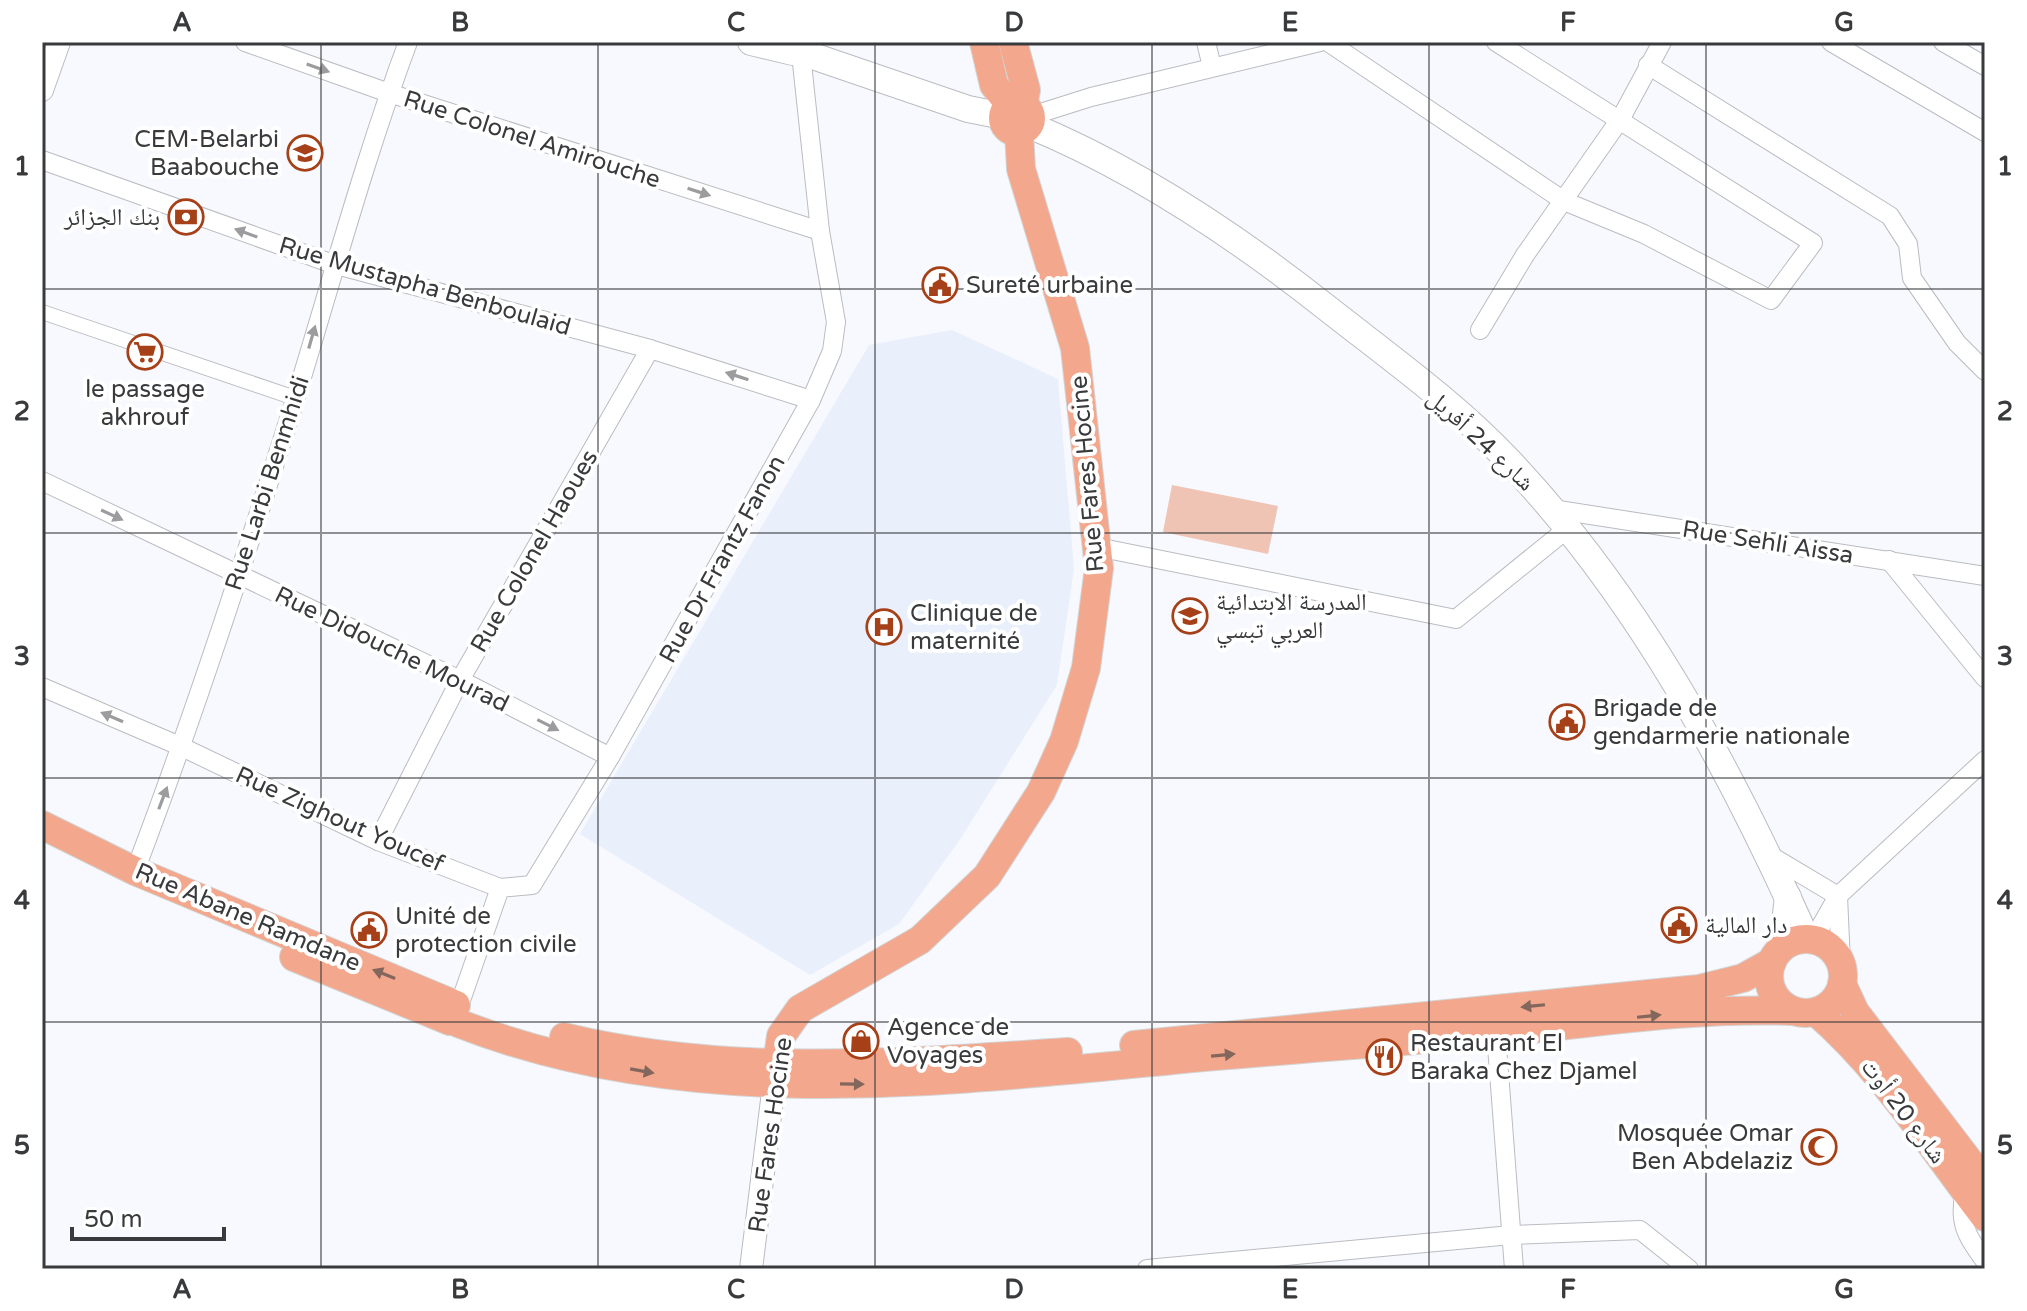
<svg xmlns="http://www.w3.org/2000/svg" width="2027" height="1311" viewBox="0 0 2027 1311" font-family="'Varela Round','Noto Naskh Arabic',sans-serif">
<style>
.built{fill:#e9effb}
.garden{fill:#f0c4b5}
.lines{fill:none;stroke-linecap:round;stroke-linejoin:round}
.pedestrian-casing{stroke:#babcc1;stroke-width:16}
.minor-casing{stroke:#babcc1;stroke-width:20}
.tertiary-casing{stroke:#babcc1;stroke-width:24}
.secondary-casing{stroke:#babcc1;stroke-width:28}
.primary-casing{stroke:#d3d4d4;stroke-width:30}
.pedestrian{stroke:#fff;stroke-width:14}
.minor{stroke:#fff;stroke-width:18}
.tertiary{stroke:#fff;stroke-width:22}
.secondary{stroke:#fff;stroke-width:26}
.primary{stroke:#f3a78c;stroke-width:28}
.oneway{fill:#9c9c9e}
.oneway2{fill:#83665c}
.grid{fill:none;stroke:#393a3c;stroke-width:2;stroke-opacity:0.55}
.labels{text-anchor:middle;stroke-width:8;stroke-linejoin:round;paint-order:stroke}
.poi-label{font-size:24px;fill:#393a3c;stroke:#fff;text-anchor:start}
.street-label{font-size:24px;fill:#393a3c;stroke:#fff}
.neatline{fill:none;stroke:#393a3c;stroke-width:3}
.grid-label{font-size:26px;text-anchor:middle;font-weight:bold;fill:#393a3c}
</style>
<rect width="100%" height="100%" fill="#f7f9fe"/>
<path class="built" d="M 952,330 L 1058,379 L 1074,569 L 1057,685 L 959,841 L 899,924 L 810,975 L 580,834 L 869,345 Z"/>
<path class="garden" d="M 1172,485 L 1278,506 L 1268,554 L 1163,532 Z"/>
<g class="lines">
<defs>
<path id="pedestrian" d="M 42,312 L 295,398"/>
<g id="minor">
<path d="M 245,42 L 389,93 L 820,231"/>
<path d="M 1206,42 L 1212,67"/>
<path d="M 1328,42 L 1564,201 L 1644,234 L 1771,300 L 1813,243 L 1496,42"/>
<path d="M 1831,42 L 1985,132"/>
<path d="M 1943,42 L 1985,66"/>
<path d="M 1648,65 L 1890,216 L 1908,244 L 1912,278 L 1957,343 L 1985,371"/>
<path d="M 1031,116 L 1091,97 L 1320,42"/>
<path d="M 42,160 L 333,264 L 650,349 L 811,400"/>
<path d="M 1480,330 L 1525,255 L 1621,118 L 1662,42"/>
<path d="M 42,481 L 460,680 L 610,757"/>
<path d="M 1552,509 L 1985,576"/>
<path d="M 1097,547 L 1456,619 L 1567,529"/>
<path d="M 1889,560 L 1985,678"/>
<path d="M 42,687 L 182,747 L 378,841 L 500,888"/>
<path d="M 378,841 L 460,680 L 650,349"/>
<path d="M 1771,856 L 1838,896"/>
<path d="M 135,871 C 194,716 245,558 295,400 C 332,280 364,160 408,42"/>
<path d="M 1838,896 L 1841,963"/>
<path d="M 1813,940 L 1838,896 L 1985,760"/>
<path d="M 459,1006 L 500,888 L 532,885 L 610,757 L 811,400 L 832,351 L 836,322 L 820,231 L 801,54"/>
<path d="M 1496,1033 L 1514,1269"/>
<path d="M 1965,1190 C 1958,1222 1966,1236 1985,1261"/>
<path d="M 1147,1269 L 1511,1235 L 1640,1230 L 1689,1269"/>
</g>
<g id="tertiary">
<path d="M 42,90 L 59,42"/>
<path d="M 751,1269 L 774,1084"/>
</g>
<g id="secondary">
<path d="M 751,42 L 793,52"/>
<path d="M 804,53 L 968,109 L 1003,116"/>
<path d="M 1029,125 C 1136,169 1236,236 1327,308 C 1388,356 1454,403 1508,460 C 1639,598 1730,768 1807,940"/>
<path d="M 1782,948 L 1788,897"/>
</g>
<g id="primary">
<path d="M 984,42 L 994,85 L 1011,106"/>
<path d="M 1013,42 L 1026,90 L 1023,106"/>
<circle cx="1017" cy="118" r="14"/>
<path d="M 42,825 L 135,871 L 456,1005"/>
<circle cx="1806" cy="976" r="37"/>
<path d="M 294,957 L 450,1021"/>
<path d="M 1842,984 L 1855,1012 L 1985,1182"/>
<path d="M 1816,1012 C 1883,1070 1931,1147 1985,1217"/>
<path d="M 458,1023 C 687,1113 935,1083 1173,1060 C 1281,1050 1389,1043 1496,1033 C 1595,1023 1693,1007 1793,1011"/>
<path d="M 564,1037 C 729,1077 901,1063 1068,1052"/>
<path d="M 1134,1045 L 1699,989 L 1743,978 L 1772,962"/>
<path d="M 775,1079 L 781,1036 L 800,1009 L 920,940 L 987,876 L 1041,792 L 1064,741 L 1086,668 L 1099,568 L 1075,348 L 1021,169 L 1019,132"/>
</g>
</defs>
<use href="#pedestrian" class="pedestrian-casing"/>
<use href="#minor" class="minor-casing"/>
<use href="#tertiary" class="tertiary-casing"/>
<use href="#secondary" class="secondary-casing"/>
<use href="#primary" class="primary-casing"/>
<use href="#pedestrian" class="pedestrian"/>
<use href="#minor" class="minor"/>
<use href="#tertiary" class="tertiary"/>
<use href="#secondary" class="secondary"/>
<use href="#primary" class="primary"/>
</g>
<defs><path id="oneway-solid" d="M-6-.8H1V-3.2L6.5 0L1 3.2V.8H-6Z" transform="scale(2)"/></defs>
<g class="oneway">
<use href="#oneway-solid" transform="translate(318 68) rotate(19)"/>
<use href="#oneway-solid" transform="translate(699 192) rotate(18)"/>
<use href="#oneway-solid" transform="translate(246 233) rotate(-160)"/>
<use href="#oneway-solid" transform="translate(312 337) rotate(-74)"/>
<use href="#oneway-solid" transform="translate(737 376) rotate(-162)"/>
<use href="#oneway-solid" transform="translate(112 515) rotate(25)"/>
<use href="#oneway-solid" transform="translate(112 717) rotate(-157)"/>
<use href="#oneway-solid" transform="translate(548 725) rotate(27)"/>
<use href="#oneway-solid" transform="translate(163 798) rotate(-69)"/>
</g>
<g class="oneway2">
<use href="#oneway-solid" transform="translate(384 974) rotate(-158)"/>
<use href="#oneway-solid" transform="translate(1533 1006) rotate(174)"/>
<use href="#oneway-solid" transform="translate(1649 1016) rotate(-6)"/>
<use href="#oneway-solid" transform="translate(1223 1055) rotate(-5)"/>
<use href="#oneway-solid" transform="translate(642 1071) rotate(10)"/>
<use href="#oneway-solid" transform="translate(852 1084) rotate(1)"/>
</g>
<path class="grid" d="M 321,42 L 321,1269M 598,42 L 598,1269M 875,42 L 875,1269M 1152,42 L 1152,1269M 1429,42 L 1429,1269M 1706,42 L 1706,1269M 42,289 L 1985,289M 42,533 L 1985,533M 42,778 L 1985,778M 42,1022 L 1985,1022"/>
<defs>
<symbol id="school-ring" viewBox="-11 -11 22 22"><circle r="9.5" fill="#fff" stroke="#a64018" stroke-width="1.5"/><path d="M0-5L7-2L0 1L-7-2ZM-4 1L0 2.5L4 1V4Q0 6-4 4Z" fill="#a64018"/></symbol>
<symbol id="bank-ring" viewBox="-11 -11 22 22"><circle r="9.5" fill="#fff" stroke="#a64018" stroke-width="1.5"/><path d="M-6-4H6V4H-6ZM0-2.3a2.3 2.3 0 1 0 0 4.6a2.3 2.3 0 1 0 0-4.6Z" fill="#a64018"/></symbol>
<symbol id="civic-ring" viewBox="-11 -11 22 22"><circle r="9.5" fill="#fff" stroke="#a64018" stroke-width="1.5"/><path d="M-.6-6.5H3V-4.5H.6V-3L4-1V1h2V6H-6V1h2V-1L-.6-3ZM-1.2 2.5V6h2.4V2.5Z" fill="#a64018"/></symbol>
<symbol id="supermarket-ring" viewBox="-11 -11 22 22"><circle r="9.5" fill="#fff" stroke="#a64018" stroke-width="1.5"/><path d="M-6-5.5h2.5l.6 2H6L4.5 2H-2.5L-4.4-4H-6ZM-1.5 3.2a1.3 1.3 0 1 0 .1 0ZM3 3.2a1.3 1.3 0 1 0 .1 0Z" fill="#a64018"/></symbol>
<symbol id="hospital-ring" viewBox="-11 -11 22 22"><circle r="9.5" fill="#fff" stroke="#a64018" stroke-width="1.5"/><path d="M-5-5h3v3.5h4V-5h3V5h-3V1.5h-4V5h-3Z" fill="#a64018"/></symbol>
<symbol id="shop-ring" viewBox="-11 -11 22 22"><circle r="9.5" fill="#fff" stroke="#a64018" stroke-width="1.5"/><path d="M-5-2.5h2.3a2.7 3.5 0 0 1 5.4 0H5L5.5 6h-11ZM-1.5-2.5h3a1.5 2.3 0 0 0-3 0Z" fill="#a64018"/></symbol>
<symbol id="restaurant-ring" viewBox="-11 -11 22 22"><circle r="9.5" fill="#fff" stroke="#a64018" stroke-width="1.5"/><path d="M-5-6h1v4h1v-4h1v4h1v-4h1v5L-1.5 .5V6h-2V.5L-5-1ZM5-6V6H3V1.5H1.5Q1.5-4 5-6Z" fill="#a64018"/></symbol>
<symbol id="mosque-ring" viewBox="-11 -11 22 22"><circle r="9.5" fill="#fff" stroke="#a64018" stroke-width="1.5"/><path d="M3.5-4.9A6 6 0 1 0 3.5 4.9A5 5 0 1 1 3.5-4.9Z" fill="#a64018"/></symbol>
</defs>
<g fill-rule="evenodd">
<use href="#school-ring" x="285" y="133" width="40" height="40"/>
<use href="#bank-ring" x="166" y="197" width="40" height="40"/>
<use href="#civic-ring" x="920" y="265" width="40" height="40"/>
<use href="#supermarket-ring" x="125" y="332" width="40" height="40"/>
<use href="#school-ring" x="1170" y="596" width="40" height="40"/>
<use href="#hospital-ring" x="864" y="607" width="40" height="40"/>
<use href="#civic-ring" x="1547" y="702" width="40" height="40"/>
<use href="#civic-ring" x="1659" y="905" width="40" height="40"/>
<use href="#civic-ring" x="349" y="910" width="40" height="40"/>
<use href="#shop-ring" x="841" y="1021" width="40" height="40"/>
<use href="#restaurant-ring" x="1364" y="1037" width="40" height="40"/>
<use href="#mosque-ring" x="1799" y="1127" width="40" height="40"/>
</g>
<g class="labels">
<g class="poi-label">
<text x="279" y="147" text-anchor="end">CEM-Belarbi<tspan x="279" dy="28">Baabouche</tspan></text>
<text x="160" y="225" text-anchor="end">بنك الجزائر</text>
<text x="966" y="293">Sureté urbaine</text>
<text x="145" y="397" text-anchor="middle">le passage<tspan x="145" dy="28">akhrouf</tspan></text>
<text x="1216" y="610">المدرسة الابتدائية<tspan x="1216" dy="28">العربي تبسي</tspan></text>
<text x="910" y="621">Clinique de<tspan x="910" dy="28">maternité</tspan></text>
<text x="1593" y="716">Brigade de<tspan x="1593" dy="28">gendarmerie nationale</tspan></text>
<text x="395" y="924">Unité de<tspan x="395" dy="28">protection civile</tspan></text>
<text x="1705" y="933">دار المالية</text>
<text x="887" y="1035">Agence de<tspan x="887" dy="28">Voyages</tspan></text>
<text x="1410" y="1051">Restaurant El<tspan x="1410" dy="28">Baraka Chez Djamel</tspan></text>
<text x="1793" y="1141" text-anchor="end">Mosquée Omar<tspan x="1793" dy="28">Ben Abdelaziz</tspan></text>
</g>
<g class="street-label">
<text transform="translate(532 139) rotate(18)" y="8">Rue Colonel Amirouche</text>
<text transform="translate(425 286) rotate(16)" y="8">Rue Mustapha Benboulaid</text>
<text transform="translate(1481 440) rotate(43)" y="8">شارع 24 أفريل</text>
<text transform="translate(1087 474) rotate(-95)" y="8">Rue Fares Hocine</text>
<text transform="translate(267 483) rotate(-72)" y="8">Rue Larbi Benmhidi</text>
<text transform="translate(1768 542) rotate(9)" y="8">Rue Sehli Aissa</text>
<text transform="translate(534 551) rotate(-60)" y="8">Rue Colonel Haoues</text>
<text transform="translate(722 559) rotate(-61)" y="8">Rue Dr Frantz Fanon</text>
<text transform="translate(392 649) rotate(26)" y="8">Rue Didouche Mourad</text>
<text transform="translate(340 819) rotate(24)" y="8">Rue Zighout Youcef</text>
<text transform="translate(248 917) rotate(23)" y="8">Rue Abane Ramdane</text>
<text transform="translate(1904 1111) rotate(53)" y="8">شارع 20 أوت</text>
<text transform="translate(770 1135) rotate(-82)" y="8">Rue Fares Hocine</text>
</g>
</g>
<rect width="2027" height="1311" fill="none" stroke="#ffffff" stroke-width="88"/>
<path d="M72 1227v12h152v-12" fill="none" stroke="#393a3c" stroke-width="4"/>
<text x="84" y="1227" font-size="24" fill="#393a3c" stroke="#ffffff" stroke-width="6" paint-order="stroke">50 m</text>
<rect x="44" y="44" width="1939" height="1223" class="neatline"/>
<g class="grid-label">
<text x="182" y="31">A</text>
<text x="460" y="31">B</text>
<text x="736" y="31">C</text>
<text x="1014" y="31">D</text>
<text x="1290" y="31">E</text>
<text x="1568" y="31">F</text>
<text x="1844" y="31">G</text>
<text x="22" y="175">1</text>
<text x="2005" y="175">1</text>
<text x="22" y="420">2</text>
<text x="2005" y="420">2</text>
<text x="22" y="665">3</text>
<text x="2005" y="665">3</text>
<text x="22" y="909">4</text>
<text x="2005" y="909">4</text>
<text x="22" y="1154">5</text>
<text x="2005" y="1154">5</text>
<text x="182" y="1298">A</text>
<text x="460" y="1298">B</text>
<text x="736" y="1298">C</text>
<text x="1014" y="1298">D</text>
<text x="1290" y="1298">E</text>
<text x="1568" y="1298">F</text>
<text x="1844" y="1298">G</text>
</g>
</svg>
